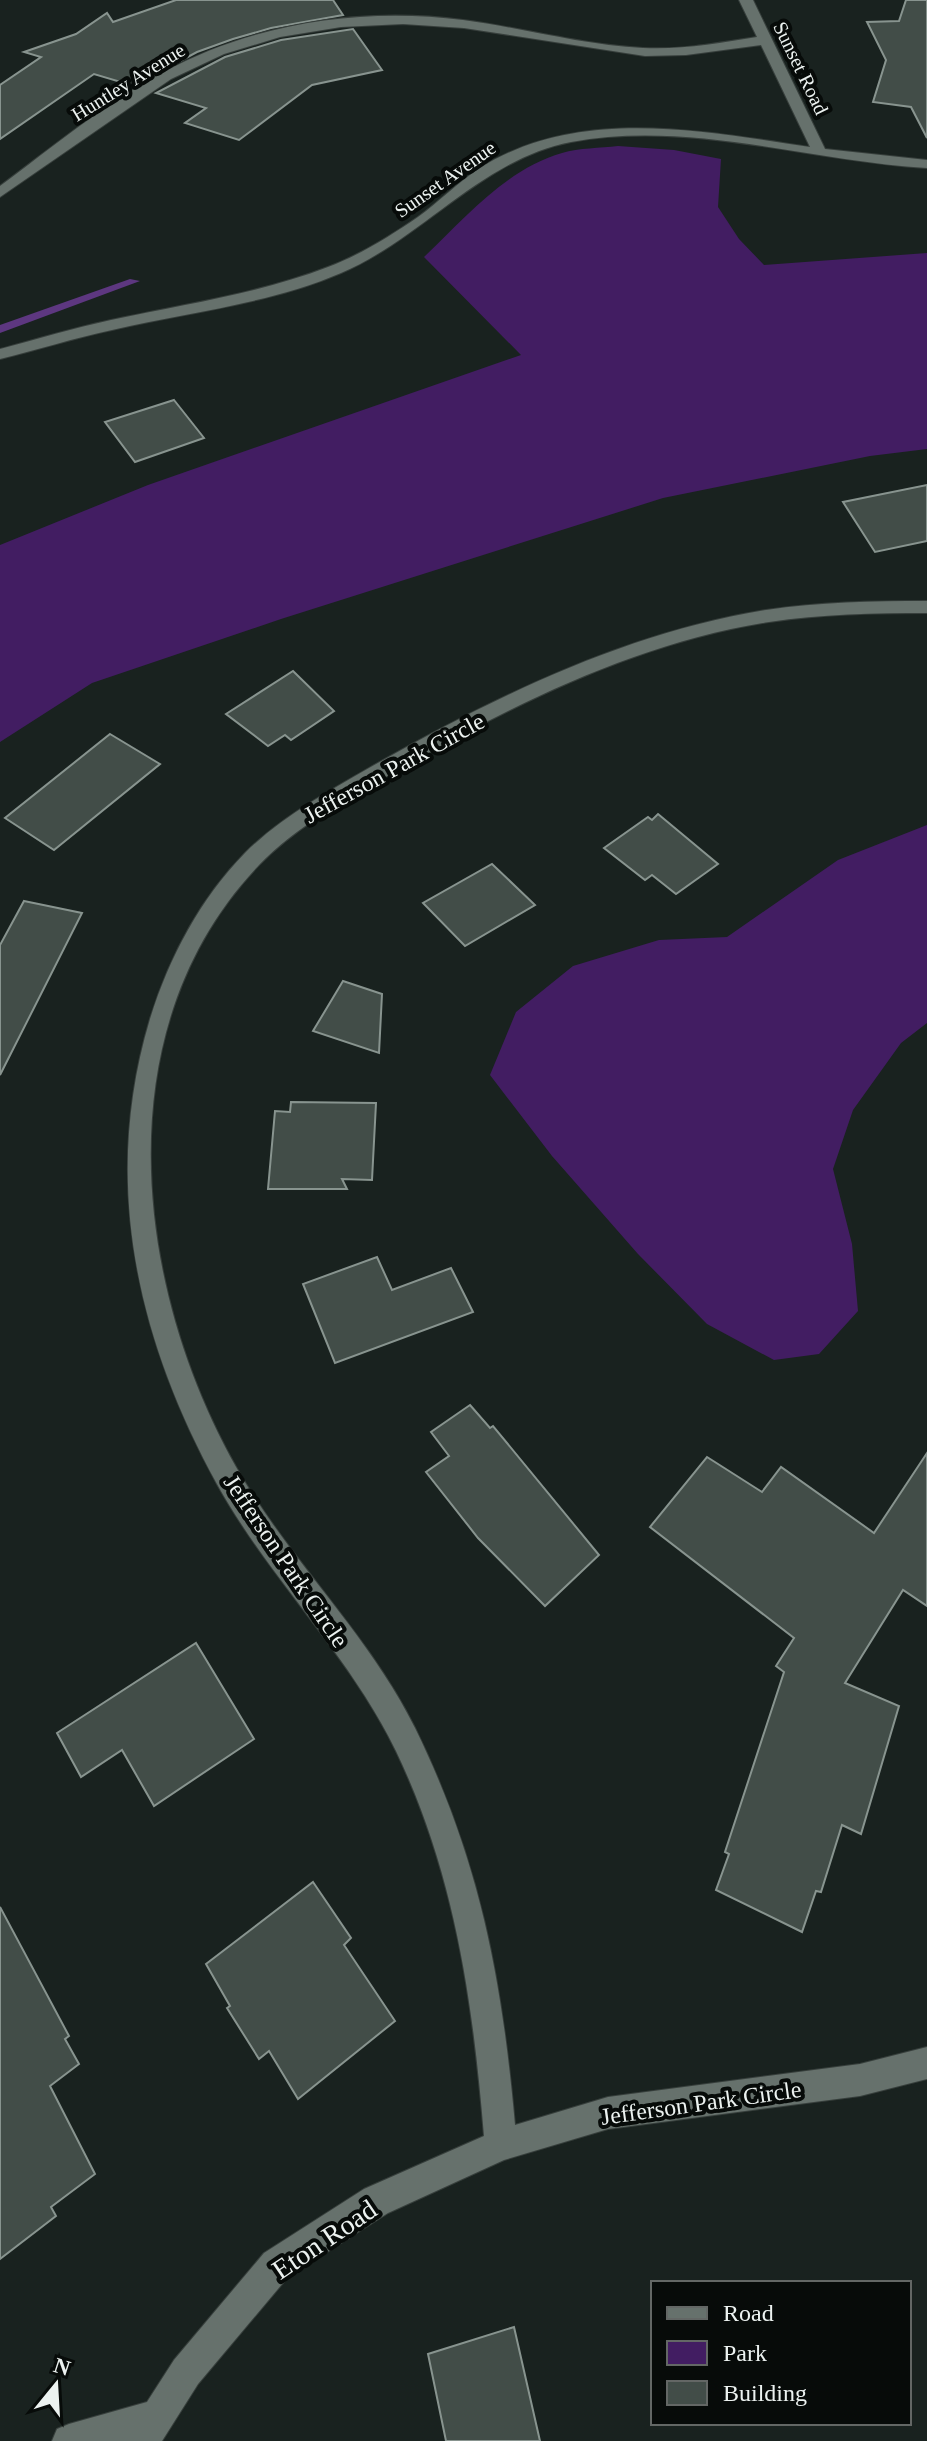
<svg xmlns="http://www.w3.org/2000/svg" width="927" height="2441" viewBox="0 0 927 2441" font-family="'Times New Roman',serif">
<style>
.green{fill:#421d62}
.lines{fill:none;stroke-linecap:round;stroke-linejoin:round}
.stream{fill:#5d3780;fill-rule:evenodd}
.building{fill:#424d48;stroke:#88948f;stroke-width:2}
.street-casing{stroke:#373f3c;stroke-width:2}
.street{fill:#66716c;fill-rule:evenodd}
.labels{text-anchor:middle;stroke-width:8;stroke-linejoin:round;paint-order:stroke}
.far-street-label{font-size:20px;fill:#ecf2f0;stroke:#070b09}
.street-label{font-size:24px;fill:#ecf2f0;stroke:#070b09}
.near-street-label{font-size:28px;fill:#ecf2f0;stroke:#070b09}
</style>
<rect width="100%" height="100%" fill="#19221f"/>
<g class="green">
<path d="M 618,146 L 674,150 L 721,159 L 718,207 L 739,239 L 764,265 L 927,253 L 927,449 L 870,456 L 663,498 L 281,619 L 92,683 L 0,742 L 0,545 L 148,485 L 521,355 L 424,257 C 465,218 506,169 562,153 C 579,148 600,148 618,146 Z"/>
<path d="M 927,825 L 927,1023 L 901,1043 L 853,1110 L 833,1169 L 852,1244 L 858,1311 L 819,1354 L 774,1360 L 707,1324 L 638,1254 L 552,1156 L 490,1075 L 516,1012 L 573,966 L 659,940 L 727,937 L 838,860 Z"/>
</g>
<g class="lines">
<path class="stream" d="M 130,279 L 140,281 L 0,333 L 0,325 Z"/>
</g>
<g class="building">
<path d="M 176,0 L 333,0 L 343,15 L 271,28 L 233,39 L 197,52 L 134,86 L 94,74 L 0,139 L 0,85 L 41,57 L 24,52 L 76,34 L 107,13 L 113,22 Z"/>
<path d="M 906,0 L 927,0 L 927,138 L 911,107 L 873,102 L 886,60 L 867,22 L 899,21 Z"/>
<path d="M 353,29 L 382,70 L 312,85 L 239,140 L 185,123 L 206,108 L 156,93 L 225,57 L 281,40 Z"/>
<path d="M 174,400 L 204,438 L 135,462 L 105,422 Z"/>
<path d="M 927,485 L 927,541 L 875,552 L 843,502 Z"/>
<path d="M 293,671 L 334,711 L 291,740 L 285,735 L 268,746 L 226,714 Z"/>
<path d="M 110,734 L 160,764 L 54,850 L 5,818 Z"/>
<path d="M 658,814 L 718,864 L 676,894 L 652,875 L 645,880 L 604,848 L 648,817 L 652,820 Z"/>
<path d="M 492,864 L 535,905 L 465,946 L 423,903 Z"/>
<path d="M 24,901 L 82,913 L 0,1075 L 0,945 Z"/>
<path d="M 343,981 L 382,994 L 379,1053 L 313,1031 Z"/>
<path d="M 291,1102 L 376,1103 L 372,1180 L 342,1179 L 347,1189 L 268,1189 L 275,1111 L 290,1112 Z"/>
<path d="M 377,1257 L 392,1290 L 451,1268 L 473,1312 L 335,1363 L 303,1284 Z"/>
<path d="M 470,1405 L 490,1428 L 493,1426 L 599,1555 L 545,1606 L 478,1538 L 426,1472 L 449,1456 L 431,1432 Z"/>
<path d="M 927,1453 L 927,1606 L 903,1590 L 845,1683 L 899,1706 L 861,1834 L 842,1825 L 821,1892 L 816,1891 L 802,1932 L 716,1890 L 729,1854 L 725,1852 L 784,1672 L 776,1666 L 794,1638 L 650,1527 L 707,1457 L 762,1492 L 781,1467 L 874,1533 Z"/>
<path d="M 196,1643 L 254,1739 L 154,1806 L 122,1750 L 81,1777 L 57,1733 Z"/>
<path d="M 313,1882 L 351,1938 L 344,1945 L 395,2021 L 298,2099 L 269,2051 L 259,2059 L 227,2008 L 230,2006 L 206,1964 Z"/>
<path d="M 0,1907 L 69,2036 L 65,2039 L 79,2064 L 50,2086 L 95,2174 L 51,2207 L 56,2216 L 0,2259 Z"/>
<path d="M 514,2327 L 540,2441 L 446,2441 L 428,2354 Z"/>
</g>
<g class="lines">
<defs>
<g id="street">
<path d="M 739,0 L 753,0 L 825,149 L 927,160 L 927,168 C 810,161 689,120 571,142 C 482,159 423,238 341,273 C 269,304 188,312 112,330 C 74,338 37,350 0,359 L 0,349 C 37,339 74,328 111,320 C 184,304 258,294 328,267 C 358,256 392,235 418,217 C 439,202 458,182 480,168 C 579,106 701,131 810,147 L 761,45 L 686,55 L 645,56 L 464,28 L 403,24 L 341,27 L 280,37 L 224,54 L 171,79 L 0,197 L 0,186 C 53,147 105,103 164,72 C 254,23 362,7 463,20 C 524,28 582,45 643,48 C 681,50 719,43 757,37 Z"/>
<path d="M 927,601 L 927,613 C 874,613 821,614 769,622 C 634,643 506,708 389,775 C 343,801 296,827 259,865 C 103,1028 134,1286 236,1467 C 288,1559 368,1633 415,1728 C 480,1861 502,1979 515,2125 L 608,2097 L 860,2064 L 927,2047 L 927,2079 L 860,2096 L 608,2129 L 504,2160 L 388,2213 L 288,2277 L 198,2384 L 162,2441 L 52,2441 L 57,2429 L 69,2424 L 147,2402 L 174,2360 L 264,2253 L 364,2189 L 484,2136 C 473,2002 455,1874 396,1751 C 349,1654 269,1578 217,1484 C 137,1338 101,1182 150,1019 C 169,958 200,899 245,853 C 281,817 326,793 369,768 C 492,698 625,633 766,610 C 819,602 873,601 927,601 Z"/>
</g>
</defs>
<use href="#street" class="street-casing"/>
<use href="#street" class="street"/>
</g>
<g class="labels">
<g class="far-street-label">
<text transform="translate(801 68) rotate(64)" y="7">Sunset Road</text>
<text transform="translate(128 82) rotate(-32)" y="7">Huntley Avenue</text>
<text transform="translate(445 179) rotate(-35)" y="7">Sunset Avenue</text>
</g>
<g class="street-label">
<text transform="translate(394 768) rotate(-29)" y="8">Jefferson Park Circle</text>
<text transform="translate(286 1561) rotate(56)" y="8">Jefferson Park Circle</text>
<text transform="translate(701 2103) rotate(-8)" y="8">Jefferson Park Circle</text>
</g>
<g class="near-street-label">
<text transform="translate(324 2239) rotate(-34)" y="10">Eton Road</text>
</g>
</g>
<rect x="651" y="2281" width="260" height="144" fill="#070b09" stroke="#636765" stroke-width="2"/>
<rect x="667" y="2307" width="40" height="12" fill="#66716c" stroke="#636765" stroke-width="2"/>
<text x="723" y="2321" font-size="24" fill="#ecf2f0">Road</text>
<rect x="667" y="2341" width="40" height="24" fill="#421d62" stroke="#636765" stroke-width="2"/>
<text x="723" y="2361" font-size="24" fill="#ecf2f0">Park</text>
<rect x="667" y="2381" width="40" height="24" fill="#424d48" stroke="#636765" stroke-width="2"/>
<text x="723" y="2401" font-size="24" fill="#ecf2f0">Building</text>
<g transform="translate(56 2385) rotate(18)" stroke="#070b09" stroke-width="6" paint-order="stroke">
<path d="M0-6L14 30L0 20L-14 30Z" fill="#ecf2f0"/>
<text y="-12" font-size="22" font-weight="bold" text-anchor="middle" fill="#ecf2f0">N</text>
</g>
</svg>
